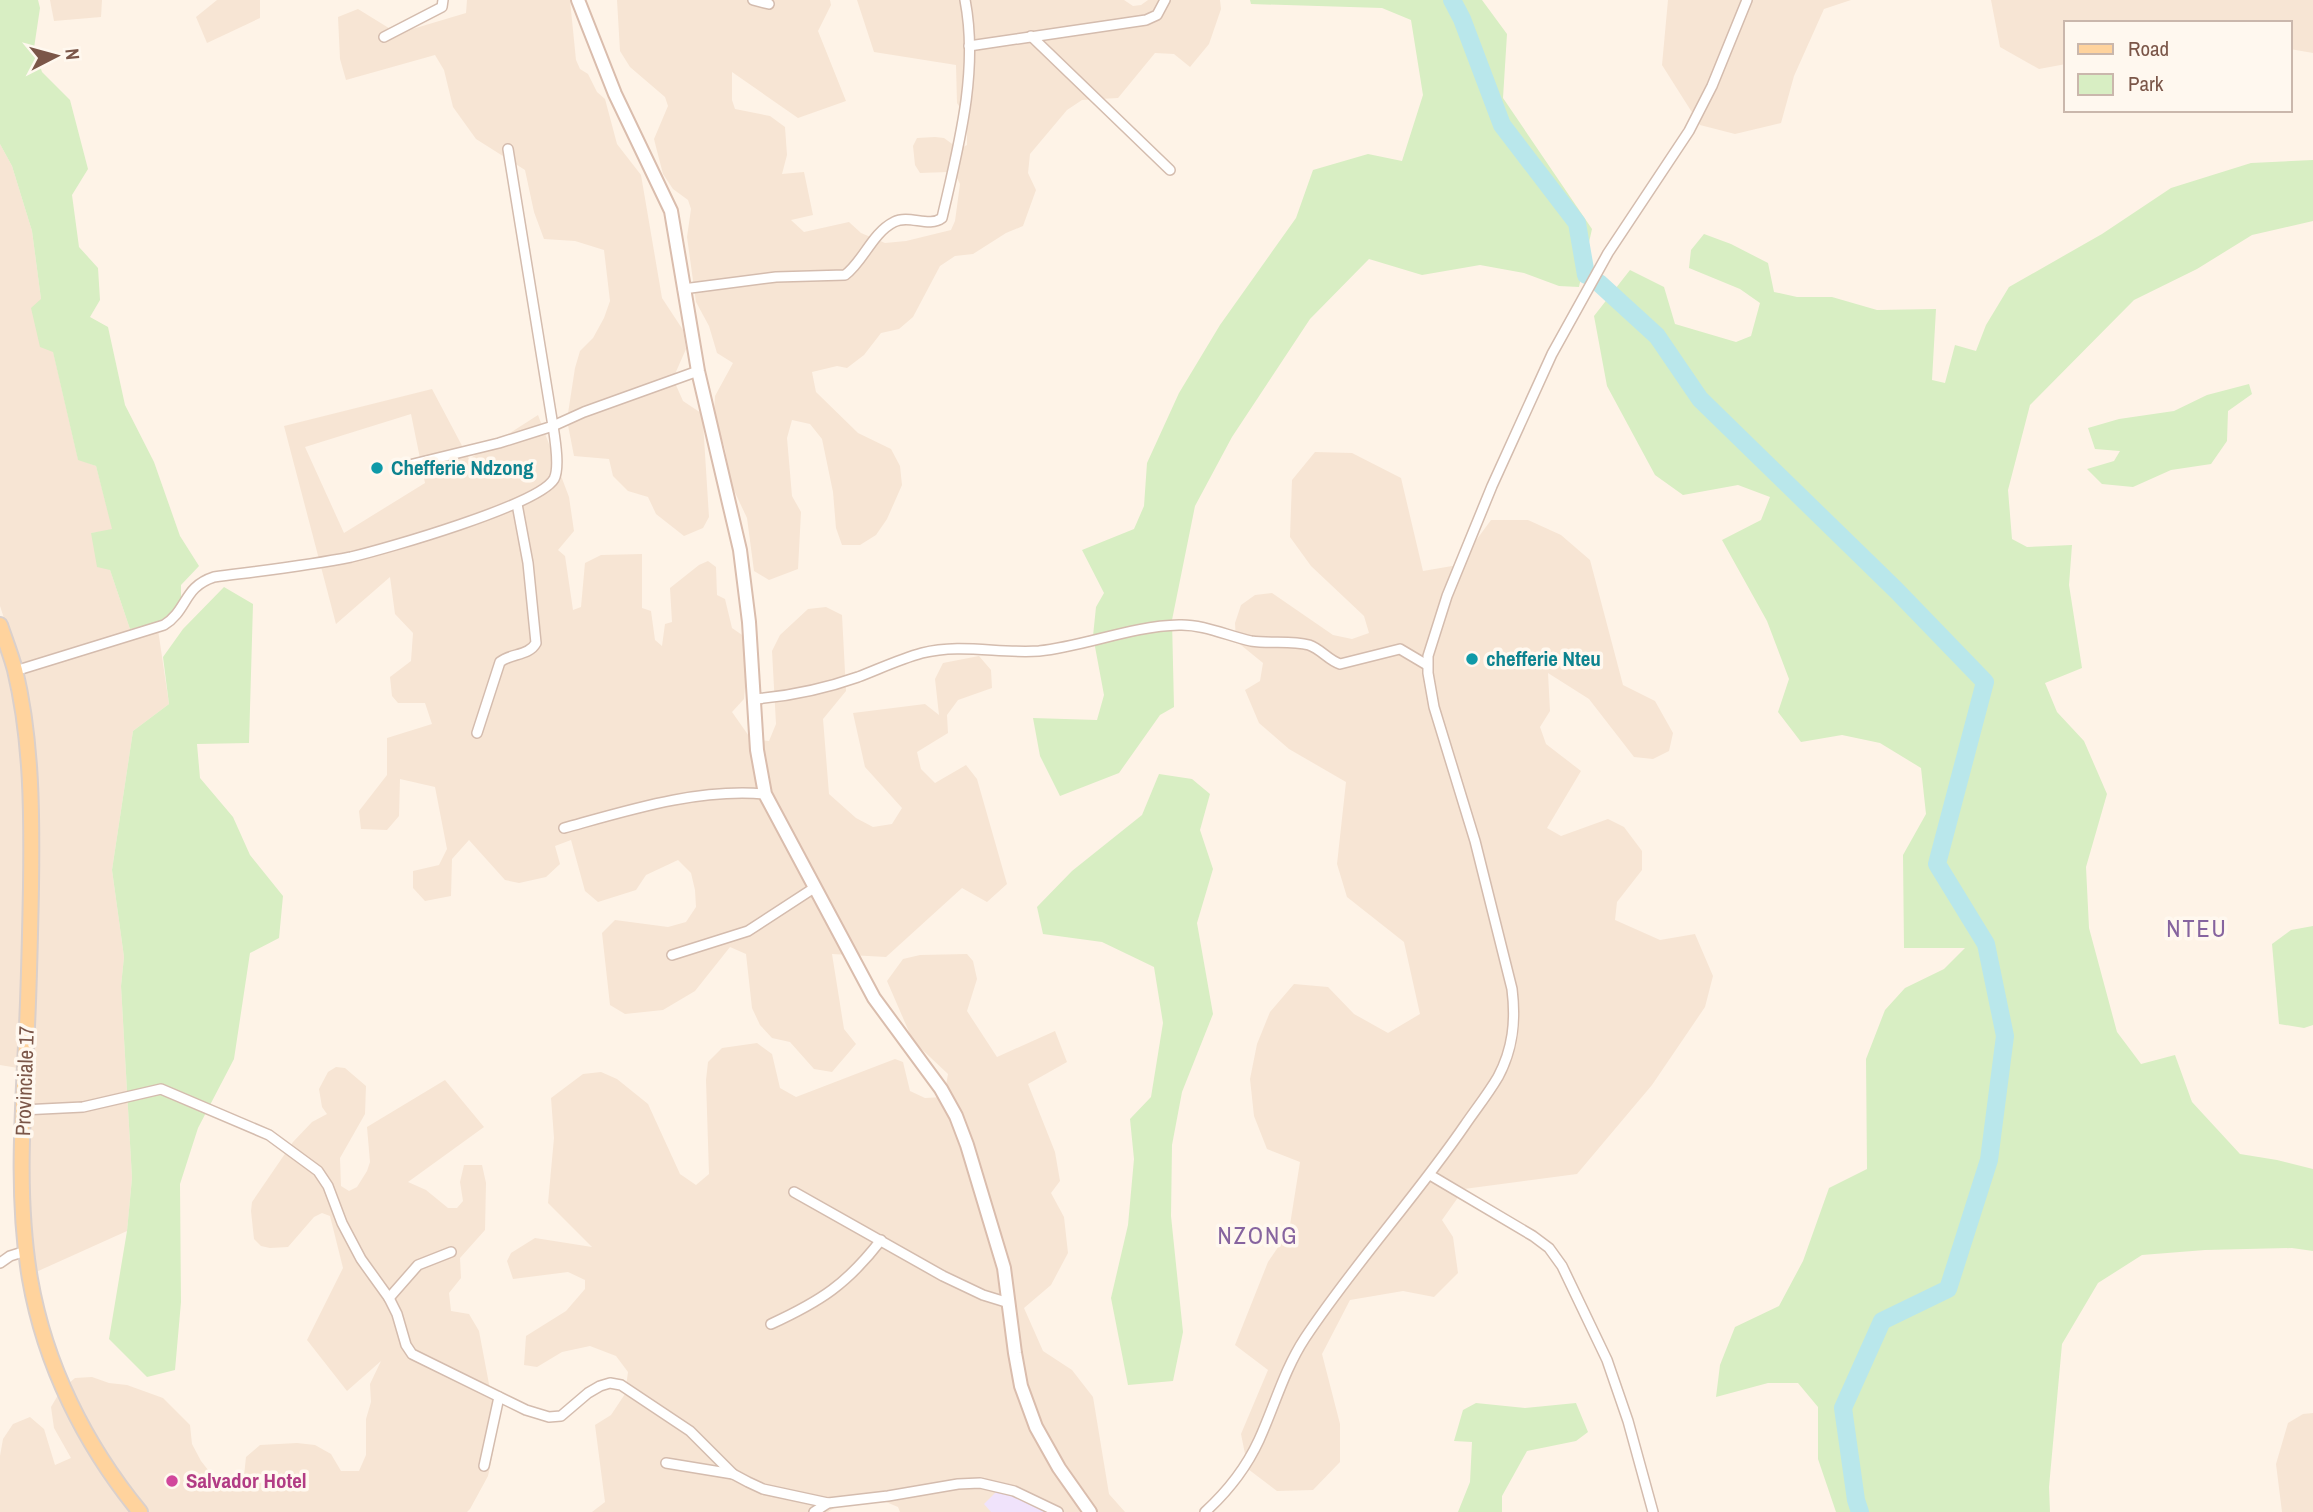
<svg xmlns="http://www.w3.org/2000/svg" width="2313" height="1512" viewBox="0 0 2313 1512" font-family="'Archivo Narrow',sans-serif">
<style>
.residential{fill:#f7e5d4;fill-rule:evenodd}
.education{fill:#f0e3fb}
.green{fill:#d8eec3}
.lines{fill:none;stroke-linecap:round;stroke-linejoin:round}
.river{stroke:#b9e7eb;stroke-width:18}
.street-casing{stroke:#d4bcae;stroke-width:12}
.secondary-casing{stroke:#dabdad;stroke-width:16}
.primary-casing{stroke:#dad0cc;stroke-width:18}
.street{stroke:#fff;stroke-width:9}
.secondary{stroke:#fff;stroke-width:12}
.primary{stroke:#ffd39d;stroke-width:14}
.culture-dot{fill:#0f9aa8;stroke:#fff8ef;stroke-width:2.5}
.hotel-dot{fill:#d1479c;stroke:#fff8ef;stroke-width:2.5}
.labels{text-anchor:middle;stroke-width:7;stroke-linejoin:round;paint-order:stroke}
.culture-label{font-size:21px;font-weight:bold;fill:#0d838f;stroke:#fff8ef;text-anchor:start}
.street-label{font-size:21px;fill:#7b5648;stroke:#fff8ef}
.hotel-label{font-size:21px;font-weight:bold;fill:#b23c85;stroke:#fff8ef;text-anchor:start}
.quarter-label{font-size:24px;letter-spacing:2px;fill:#86649f;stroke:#fff8ef}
</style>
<rect width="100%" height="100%" fill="#fef3e7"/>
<g class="residential">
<path d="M 50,0 L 102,0 L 101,17 L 54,21 Z"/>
<path d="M 217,0 L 260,0 L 260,18 L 207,43 L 196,17 Z"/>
<path d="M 467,0 L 570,0 L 576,60 L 580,69 L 588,74 L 597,92 L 605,99 L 617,144 L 641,175 L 662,298 L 683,330 L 686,349 L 675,374 L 675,383 L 683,401 L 701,413 L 703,422 L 709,517 L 703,528 L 684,536 L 656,514 L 648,497 L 628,491 L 613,476 L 609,459 L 574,456 L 567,420 L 575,368 L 580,351 L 593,338 L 604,318 L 610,301 L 604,250 L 575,241 L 544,239 L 534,212 L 525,170 L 476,139 L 453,107 L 444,70 L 435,55 L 346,80 L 340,59 L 338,17 L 358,9 L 392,30 L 409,30 L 466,13 Z"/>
<path d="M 617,0 L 830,0 L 831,5 L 818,31 L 846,101 L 798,118 L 732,72 L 732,100 L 735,109 L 770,116 L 785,127 L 787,155 L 782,174 L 804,172 L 813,215 L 791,220 L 804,232 L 849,222 L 861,233 L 885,243 L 906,241 L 951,230 L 955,221 L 960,184 L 956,176 L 948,172 L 920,173 L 915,165 L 913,146 L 917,138 L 935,137 L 944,138 L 959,149 L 967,145 L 967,118 L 957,103 L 956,65 L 874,52 L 857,0 L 1124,0 L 1133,6 L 1141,5 L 1148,0 L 1220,0 L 1221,9 L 1209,44 L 1190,67 L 1174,54 L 1155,53 L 1118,98 L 1082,100 L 1067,110 L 1030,154 L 1028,173 L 1036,190 L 1023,226 L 1006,233 L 973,254 L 955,256 L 940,266 L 913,317 L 899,329 L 881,333 L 864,355 L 847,368 L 837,366 L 812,372 L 816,392 L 858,433 L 891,449 L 900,466 L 902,485 L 887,519 L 876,535 L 860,545 L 842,545 L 836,528 L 833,492 L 822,439 L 810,424 L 792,420 L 787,438 L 792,496 L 801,512 L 798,569 L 769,580 L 754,571 L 747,518 L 731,484 L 725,449 L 714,414 L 715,396 L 733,363 L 717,353 L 709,326 L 696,302 L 687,237 L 691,209 L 688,200 L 673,189 L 663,174 L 656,147 L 654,139 L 668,106 L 665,97 L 630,67 L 620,51 Z"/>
<path d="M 1668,0 L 1851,0 L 1824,9 L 1794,76 L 1781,123 L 1735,134 L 1700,125 L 1662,65 Z"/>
<path d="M 1991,0 L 2313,0 L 2313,53 L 2290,49 L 2290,23 L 2066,23 L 2066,64 L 2039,69 L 2000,47 Z"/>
<path d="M 0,144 L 12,166 L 32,231 L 41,299 L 78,459 L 96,466 L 113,530 L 91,533 L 110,570 L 130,629 L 157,623 L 169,704 L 133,731 L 112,870 L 124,957 L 121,986 L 132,1178 L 127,1231 L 36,1272 L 30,1224 L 28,1170 L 28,1110 L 34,996 L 21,670 L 0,606 Z"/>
<path d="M 432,389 L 469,459 L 538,415 L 569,497 L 574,531 L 558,550 L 565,556 L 573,610 L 581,607 L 585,563 L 601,555 L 642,554 L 642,608 L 651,611 L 655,640 L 662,646 L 665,624 L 672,622 L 670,588 L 699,565 L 708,561 L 716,567 L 717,595 L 725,599 L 732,628 L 745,637 L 748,655 L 744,699 L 732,712 L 751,739 L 769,741 L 776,724 L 772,651 L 780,635 L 808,609 L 826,607 L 842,615 L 846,691 L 823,719 L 829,794 L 856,818 L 873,827 L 892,824 L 902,808 L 865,767 L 853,713 L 925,704 L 939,715 L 935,679 L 943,663 L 979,656 L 991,670 L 992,688 L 958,700 L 947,715 L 948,733 L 917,752 L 921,769 L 935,783 L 966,765 L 977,779 L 1007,884 L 987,902 L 962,888 L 886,957 L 832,954 L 844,1029 L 856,1044 L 832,1072 L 814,1069 L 790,1042 L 772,1038 L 760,1025 L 752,1008 L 746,954 L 730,947 L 695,991 L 663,1010 L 625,1014 L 610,1005 L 602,933 L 615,920 L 668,927 L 686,922 L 696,907 L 695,890 L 691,873 L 678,860 L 646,875 L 636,890 L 598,902 L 585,891 L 571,840 L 555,846 L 560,864 L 546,877 L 519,883 L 505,880 L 469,840 L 452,859 L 451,896 L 425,901 L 413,888 L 413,871 L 439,865 L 447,849 L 435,787 L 400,779 L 399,816 L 387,830 L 361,829 L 359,811 L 387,775 L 387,738 L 432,724 L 425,703 L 398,703 L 392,696 L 390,677 L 411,661 L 413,633 L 395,614 L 390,577 L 336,624 L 284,426 ZM 411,414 L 425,483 L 344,533 L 305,447 Z"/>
<path d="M 1315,452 L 1352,453 L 1401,478 L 1423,571 L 1458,565 L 1491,520 L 1528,520 L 1561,535 L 1590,560 L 1623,685 L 1655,701 L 1673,733 L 1669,751 L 1653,759 L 1634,757 L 1589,699 L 1548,673 L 1550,711 L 1540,727 L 1546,744 L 1581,771 L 1547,828 L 1561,836 L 1608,819 L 1624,827 L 1642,851 L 1642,870 L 1617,902 L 1615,920 L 1660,940 L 1695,934 L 1713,976 L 1705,1007 L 1652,1085 L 1577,1174 L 1464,1189 L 1442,1220 L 1453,1237 L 1458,1273 L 1434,1297 L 1403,1291 L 1350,1300 L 1322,1354 L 1340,1424 L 1340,1462 L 1313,1490 L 1277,1491 L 1248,1469 L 1241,1434 L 1268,1370 L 1235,1345 L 1268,1262 L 1289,1231 L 1300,1162 L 1267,1149 L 1254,1116 L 1250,1079 L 1257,1044 L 1270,1012 L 1294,984 L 1328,987 L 1354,1014 L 1388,1033 L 1420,1014 L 1404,942 L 1347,897 L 1337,864 L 1346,782 L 1289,749 L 1259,723 L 1245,690 L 1260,681 L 1263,663 L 1236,641 L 1235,623 L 1241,605 L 1255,595 L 1272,593 L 1333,635 L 1352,639 L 1369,633 L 1364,616 L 1311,566 L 1290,537 L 1292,480 Z"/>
<path d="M 0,642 L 10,673 L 21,739 L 27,840 L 18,1068 L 0,1065 Z"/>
<path d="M 967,954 L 973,961 L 977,979 L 967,1011 L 997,1057 L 1055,1031 L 1067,1062 L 1028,1084 L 1055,1152 L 1060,1181 L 1051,1193 L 1064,1217 L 1068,1253 L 1051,1285 L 1024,1308 L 1043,1351 L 1072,1370 L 1093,1397 L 1109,1494 L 1125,1512 L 900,1512 L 898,1507 L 879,1499 L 842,1503 L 828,1512 L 592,1512 L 605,1502 L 595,1425 L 611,1415 L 625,1394 L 628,1372 L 616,1356 L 590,1346 L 562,1352 L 537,1367 L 524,1365 L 526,1336 L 566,1311 L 585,1289 L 585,1280 L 568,1272 L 513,1279 L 507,1261 L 511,1253 L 535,1238 L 592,1247 L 548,1203 L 554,1138 L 551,1098 L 583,1074 L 601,1072 L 617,1079 L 648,1104 L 680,1174 L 696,1185 L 709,1174 L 706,1080 L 708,1062 L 722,1048 L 757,1043 L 772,1054 L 780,1088 L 796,1097 L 895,1059 L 903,1062 L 910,1091 L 925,1098 L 944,1097 L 948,1074 L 913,1041 L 887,981 L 903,959 L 920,955 Z"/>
<path d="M 336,1067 L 345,1068 L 366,1086 L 365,1114 L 340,1158 L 341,1186 L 349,1191 L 357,1187 L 367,1171 L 370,1162 L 367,1127 L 445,1080 L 484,1127 L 408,1182 L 426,1190 L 448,1208 L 457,1208 L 463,1201 L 460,1182 L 464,1165 L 482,1165 L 486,1183 L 485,1230 L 460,1258 L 461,1278 L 449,1293 L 451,1311 L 469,1314 L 479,1331 L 492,1400 L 494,1448 L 488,1476 L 470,1509 L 467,1512 L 0,1512 L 0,1456 L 3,1439 L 13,1424 L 30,1417 L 44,1429 L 55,1465 L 71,1458 L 54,1428 L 51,1407 L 61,1390 L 75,1378 L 92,1377 L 109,1383 L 127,1385 L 163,1398 L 190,1425 L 192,1444 L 201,1461 L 212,1475 L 229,1485 L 244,1476 L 246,1457 L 260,1445 L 297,1443 L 315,1445 L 331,1454 L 341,1471 L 359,1471 L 366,1455 L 366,1419 L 371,1402 L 370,1384 L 381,1361 L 347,1391 L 307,1340 L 343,1268 L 330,1216 L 322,1213 L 314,1217 L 288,1247 L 270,1248 L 261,1246 L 254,1239 L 251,1211 L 252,1202 L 293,1142 L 312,1122 L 327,1114 L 322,1107 L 319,1089 L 328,1072 Z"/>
<path d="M 2313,1413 L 2313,1512 L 2282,1512 L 2276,1464 L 2288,1423 L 2303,1414 Z"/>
</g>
<path class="education" d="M 998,1490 L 1050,1512 L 991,1512 L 984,1504 Z"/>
<g class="green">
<path d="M 0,0 L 38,0 L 40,8 L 34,48 L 42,72 L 70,100 L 88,169 L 72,195 L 79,247 L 98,268 L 100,300 L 90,317 L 108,327 L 125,405 L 154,462 L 180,536 L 199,566 L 181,585 L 181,600 L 171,613 L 157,623 L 130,629 L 110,570 L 97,567 L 91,533 L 112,529 L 96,466 L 78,460 L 53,352 L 40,347 L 31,308 L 41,299 L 32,231 L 12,166 L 0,144 Z"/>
<path d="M 1250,0 L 1482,0 L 1507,34 L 1503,98 L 1592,229 L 1579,287 L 1559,286 L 1524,273 L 1480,265 L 1422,275 L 1369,259 L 1310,319 L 1232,437 L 1195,506 L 1172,620 L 1174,707 L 1160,715 L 1119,773 L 1060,796 L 1040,756 L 1033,718 L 1097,720 L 1104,695 L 1093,636 L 1096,607 L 1104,593 L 1082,550 L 1134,529 L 1144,506 L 1147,463 L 1179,393 L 1220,325 L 1296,218 L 1313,170 L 1368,154 L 1402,161 L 1423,95 L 1411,20 L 1382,8 L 1251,4 Z"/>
<path d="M 2313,160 L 2313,221 L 2252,235 L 2197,269 L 2134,300 L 2030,405 L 2008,490 L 2012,539 L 2027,547 L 2072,545 L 2069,585 L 2082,668 L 2045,683 L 2057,712 L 2084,741 L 2107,794 L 2086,867 L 2089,928 L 2117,1032 L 2141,1064 L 2175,1055 L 2192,1102 L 2240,1154 L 2277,1160 L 2313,1169 L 2313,1251 L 2292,1248 L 2205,1250 L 2142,1255 L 2098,1283 L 2062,1344 L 2049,1487 L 2050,1512 L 1836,1512 L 1818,1459 L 1818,1407 L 1798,1383 L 1768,1383 L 1716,1397 L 1720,1365 L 1735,1327 L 1779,1306 L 1803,1261 L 1829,1188 L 1867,1169 L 1866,1059 L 1885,1010 L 1905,988 L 1944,969 L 1965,948 L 1904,948 L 1903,855 L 1926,814 L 1921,768 L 1880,743 L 1842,735 L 1801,742 L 1778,712 L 1789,679 L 1767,621 L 1722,540 L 1761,520 L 1770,497 L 1738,485 L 1683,495 L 1655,475 L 1607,386 L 1594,316 L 1630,270 L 1664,287 L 1675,324 L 1736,342 L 1751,336 L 1760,303 L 1740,289 L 1689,268 L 1691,250 L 1704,234 L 1731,244 L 1768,263 L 1774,292 L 1797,297 L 1832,297 L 1877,310 L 1936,309 L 1932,380 L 1945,383 L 1955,345 L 1976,351 L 1986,325 L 2009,287 L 2102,234 L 2171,188 L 2251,163 Z"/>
<path d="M 2249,384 L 2252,394 L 2228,411 L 2227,441 L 2211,464 L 2171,470 L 2133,487 L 2102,484 L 2087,469 L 2114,461 L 2120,451 L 2095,449 L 2088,428 L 2119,419 L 2174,411 L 2207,395 Z"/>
<path d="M 224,587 L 253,604 L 249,743 L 197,744 L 200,778 L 233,817 L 250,855 L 283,896 L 279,938 L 250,953 L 234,1059 L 198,1128 L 180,1184 L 181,1302 L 175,1370 L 147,1377 L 109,1339 L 127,1231 L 132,1178 L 121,986 L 124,957 L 112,870 L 133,731 L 169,704 L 163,657 L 183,629 Z"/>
<path d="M 1159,774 L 1192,779 L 1210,794 L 1200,830 L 1213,869 L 1197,923 L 1213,1014 L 1182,1092 L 1172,1145 L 1171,1216 L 1183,1332 L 1173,1381 L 1128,1385 L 1111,1298 L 1128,1225 L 1134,1159 L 1130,1119 L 1151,1097 L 1163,1023 L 1154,967 L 1102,942 L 1043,934 L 1037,907 L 1072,871 L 1142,815 Z"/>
<path d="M 2313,926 L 2313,1025 L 2304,1028 L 2279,1024 L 2272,944 L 2291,930 Z"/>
<path d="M 1476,1403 L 1525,1408 L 1576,1403 L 1588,1432 L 1576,1441 L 1527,1451 L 1502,1496 L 1502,1512 L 1458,1512 L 1470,1482 L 1472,1442 L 1454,1441 L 1463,1410 Z"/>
</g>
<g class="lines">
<g class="river">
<path d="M 1452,0 L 1462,19 L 1502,125 L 1577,223 L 1586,275"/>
<path d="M 1599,283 L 1657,336 L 1700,399 L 1896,590 L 1985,682 L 1937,864 L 1986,944 L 2005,1036 L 1989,1160 L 1948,1289 L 1882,1321 L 1843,1408 L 1856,1500 L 1860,1512"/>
</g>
<defs>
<g id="street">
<path d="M 753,0 L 769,4"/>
<path d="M 1031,36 L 1170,170"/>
<path d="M 384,37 L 442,7 L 443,0"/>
<path d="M 969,46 L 1146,20 L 1157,15 L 1165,0"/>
<path d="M 683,289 L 776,277 L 845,275 C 863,262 872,233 894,222 C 909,214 929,228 942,218 C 958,148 979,72 965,0"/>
<path d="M 405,466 L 499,443 L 553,426 L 508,149"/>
<path d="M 15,671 L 164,625 C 188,610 183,587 214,577 C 260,571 306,566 351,557 C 385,549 539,505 554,479 C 560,468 555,439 553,426 L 584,412 L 698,371"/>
<path d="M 755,699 C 790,696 824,689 858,677 C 879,669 900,659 922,653 C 961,643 1000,654 1039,651 C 1086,646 1131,626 1179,625 C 1203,624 1228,636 1251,641 C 1270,644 1291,640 1309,645 C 1321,649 1328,660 1340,664 L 1400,649 L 1427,665"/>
<path d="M 477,733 L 500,662 C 511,653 529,656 536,643 L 528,563 L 517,504"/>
<path d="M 564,828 C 629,810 698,788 765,794"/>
<path d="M 672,955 L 748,931 L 814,888"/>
<path d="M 22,1110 L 83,1107 L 161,1089 L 269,1135 L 318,1171 L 328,1186 L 342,1223 L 361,1259 L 389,1298 L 397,1314 L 406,1345 L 412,1354 L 526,1410 L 549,1417 L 561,1416 L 588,1393 L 600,1386 L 610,1383 L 621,1385 L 690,1431 L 733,1474 L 748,1482 L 763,1489 L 828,1503"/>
<path d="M 1430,1175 L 1533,1236 L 1549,1248 L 1562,1266 L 1607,1360 L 1628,1421 L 1653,1512"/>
<path d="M 794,1192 L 943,1276 L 983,1295 L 1009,1303"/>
<path d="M 0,1263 L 10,1256 L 26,1251"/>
<path d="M 389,1298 L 418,1265 L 451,1252"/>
<path d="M 771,1324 C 821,1301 847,1284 881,1240"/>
<path d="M 666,1463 L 733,1474"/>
<path d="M 484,1466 L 499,1397"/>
<path d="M 814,1512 L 828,1503 L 888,1496 L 958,1484 L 980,1483 L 1014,1491 L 1058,1512"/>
<path d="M 1205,1512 C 1227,1492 1247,1466 1259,1440 C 1275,1405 1284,1370 1305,1338 C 1354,1264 1415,1198 1465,1125 C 1476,1109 1488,1094 1498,1077 C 1513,1049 1516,1021 1512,989 L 1475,841 L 1434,707 L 1428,673 L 1428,656 L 1447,596 L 1492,486 L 1552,354 L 1608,253 L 1689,131 L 1712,86 L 1747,0"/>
</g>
<path id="secondary" d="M 578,0 L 615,94 L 671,211 L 698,371 L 740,550 L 749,622 L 757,750 L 765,794 L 874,998 L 941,1089 L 956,1116 L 967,1145 L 1004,1268 L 1015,1353 L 1021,1386 L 1036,1427 L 1059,1468 L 1090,1512"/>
<path id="primary" d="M 0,625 C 5,640 11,655 15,670 C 32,741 32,815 31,887 C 30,940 29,993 26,1046 C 22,1123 17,1203 30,1279 C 45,1365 85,1445 140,1512"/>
</defs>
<use href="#street" class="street-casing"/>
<use href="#secondary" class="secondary-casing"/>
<use href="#primary" class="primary-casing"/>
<use href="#street" class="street"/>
<use href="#secondary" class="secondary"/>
<use href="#primary" class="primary"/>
</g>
<g class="culture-dot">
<circle cx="377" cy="468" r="7"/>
<circle cx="1472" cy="659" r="7"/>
</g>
<circle class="hotel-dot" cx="172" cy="1481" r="7"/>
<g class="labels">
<g class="culture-label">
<text x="391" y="475">Chefferie Ndzong</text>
<text x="1486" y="666">chefferie Nteu</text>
</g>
<g class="street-label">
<text transform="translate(25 1081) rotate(-88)" y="7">Provinciale 17</text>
</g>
<g class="hotel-label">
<text x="186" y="1488">Salvador Hotel</text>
</g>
<g class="quarter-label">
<text x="2197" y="937">NTEU</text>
<text x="1258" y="1244">NZONG</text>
</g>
</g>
<rect x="2064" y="21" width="228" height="91" fill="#fff8ef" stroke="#cab7ac" stroke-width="2"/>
<rect x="2078" y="44" width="35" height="10" fill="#ffd39d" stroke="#cab7ac" stroke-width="2"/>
<text x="2128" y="56" font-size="21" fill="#7b5648">Road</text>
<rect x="2078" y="74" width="35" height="21" fill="#d8eec3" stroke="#cab7ac" stroke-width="2"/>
<text x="2128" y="91" font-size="21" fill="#7b5648">Park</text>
<g transform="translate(56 56) rotate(84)" stroke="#fff8ef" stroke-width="5" paint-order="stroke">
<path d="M0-5L12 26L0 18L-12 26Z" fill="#7b5648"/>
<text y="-10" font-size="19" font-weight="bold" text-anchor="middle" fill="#7b5648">N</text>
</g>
</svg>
